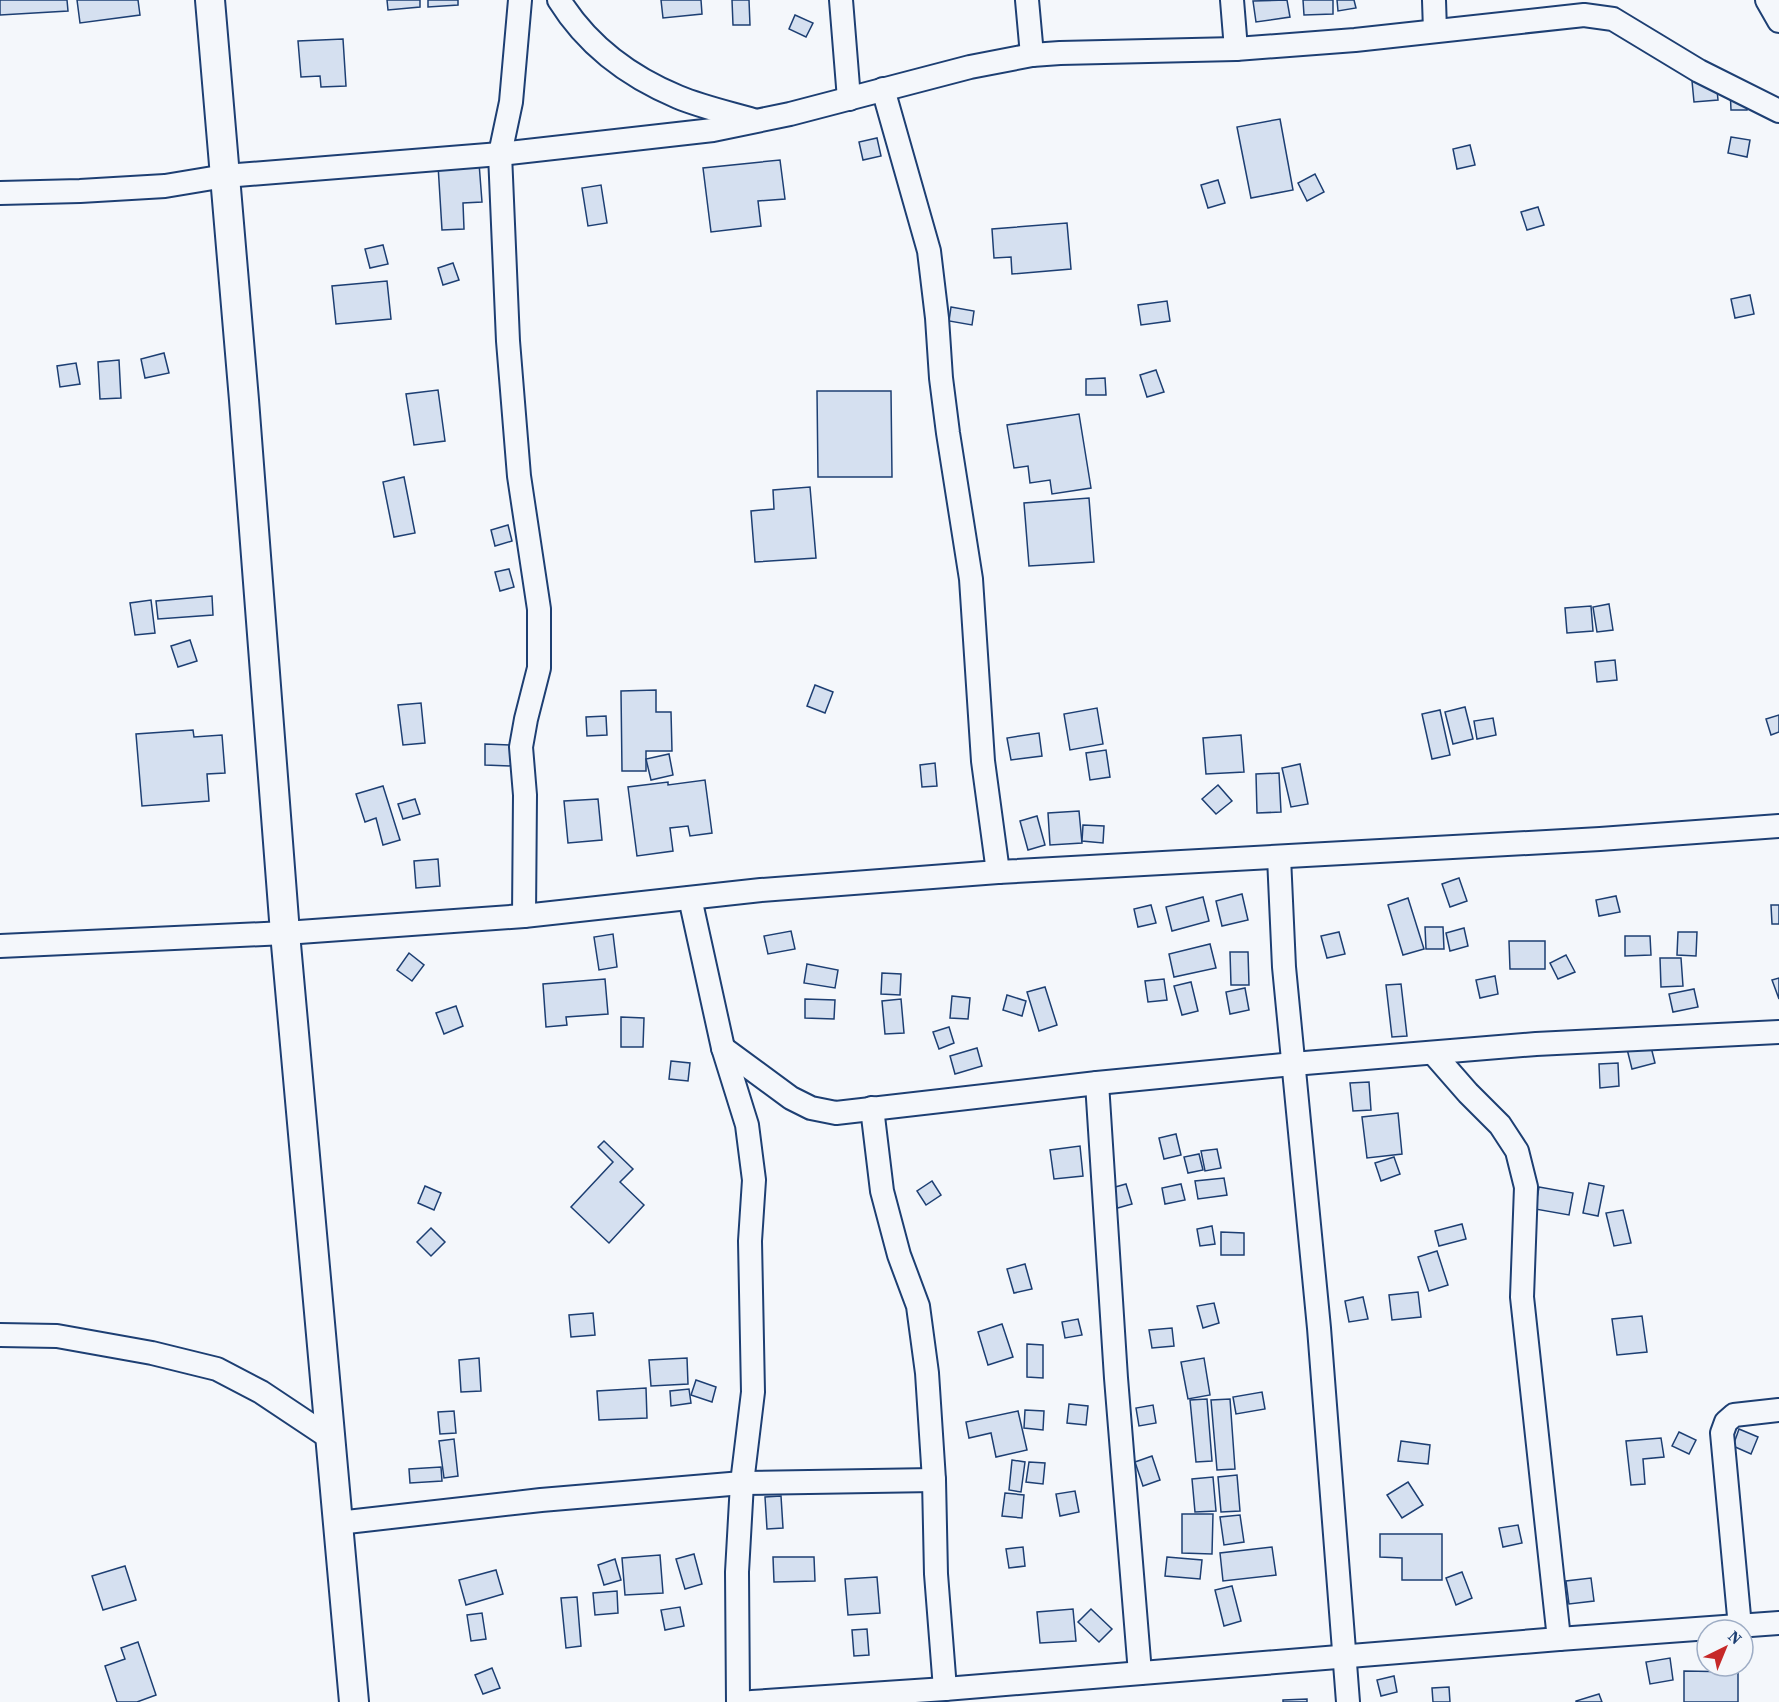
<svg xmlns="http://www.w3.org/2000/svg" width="1779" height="1702" viewBox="0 0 1779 1702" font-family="'Source Serif 4',serif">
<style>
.building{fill:#d5e0f0;stroke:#1d3f73;stroke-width:1.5}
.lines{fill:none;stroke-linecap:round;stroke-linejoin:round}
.minor-casing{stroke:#1d3f73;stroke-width:26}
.tertiary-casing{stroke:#1d3f73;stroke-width:32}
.minor{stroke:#f4f7fb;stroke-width:22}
.tertiary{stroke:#f4f7fb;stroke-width:28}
</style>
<rect width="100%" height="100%" fill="#f4f7fb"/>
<g class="building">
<path d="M 0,0 L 67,0 L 68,11 L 0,15 Z"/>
<path d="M 77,0 L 138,0 L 140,15 L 80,23 Z"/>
<path d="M 387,0 L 420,0 L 420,7 L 388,10 Z"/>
<path d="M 428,0 L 458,0 L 458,5 L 428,7 Z"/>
<path d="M 661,0 L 701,0 L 702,14 L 663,18 Z"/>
<path d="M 732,0 L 749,0 L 750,25 L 733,25 Z"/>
<path d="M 1287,0 L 1290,17 L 1256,22 L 1253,1 Z"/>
<path d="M 1303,0 L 1333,0 L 1333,14 L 1304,15 Z"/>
<path d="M 1337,0 L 1354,0 L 1356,8 L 1338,11 Z"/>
<path d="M 795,15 L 813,23 L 806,37 L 789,29 Z"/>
<path d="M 343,39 L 346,86 L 321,87 L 320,76 L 301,77 L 298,41 Z"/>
<path d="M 1716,79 L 1718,100 L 1694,102 L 1692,81 Z"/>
<path d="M 1730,88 L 1747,88 L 1747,110 L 1731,110 Z"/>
<path d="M 1280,119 L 1293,190 L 1251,198 L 1237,127 Z"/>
<path d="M 1731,137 L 1750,140 L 1747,157 L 1728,153 Z"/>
<path d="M 877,138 L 881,156 L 863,160 L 859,142 Z"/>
<path d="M 1470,145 L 1475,165 L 1457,169 L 1453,149 Z"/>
<path d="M 780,160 L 785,199 L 758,201 L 761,226 L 711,232 L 703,168 Z"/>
<path d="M 479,163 L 482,202 L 463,203 L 464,229 L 442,230 L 438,165 Z"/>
<path d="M 1315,174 L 1324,192 L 1307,201 L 1298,183 Z"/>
<path d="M 1218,180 L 1225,203 L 1208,208 L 1201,185 Z"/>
<path d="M 601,185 L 607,223 L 588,226 L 582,188 Z"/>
<path d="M 1538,207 L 1544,225 L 1527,230 L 1521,212 Z"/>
<path d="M 1067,223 L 1071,269 L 1012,274 L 1011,257 L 994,258 L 992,229 Z"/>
<path d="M 383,245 L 388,264 L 370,268 L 365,249 Z"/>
<path d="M 453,263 L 459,280 L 443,285 L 438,268 Z"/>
<path d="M 387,281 L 391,319 L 336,324 L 332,286 Z"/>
<path d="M 1750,295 L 1754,314 L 1735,318 L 1731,299 Z"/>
<path d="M 1167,301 L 1170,321 L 1141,325 L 1138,305 Z"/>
<path d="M 951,307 L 974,311 L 972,325 L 949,321 Z"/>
<path d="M 164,353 L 169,373 L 145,378 L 141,359 Z"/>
<path d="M 119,360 L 121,398 L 100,399 L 98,362 Z"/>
<path d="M 76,363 L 80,384 L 60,387 L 57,366 Z"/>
<path d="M 1156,370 L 1164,392 L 1147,397 L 1140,375 Z"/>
<path d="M 1105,378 L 1106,395 L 1086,395 L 1086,379 Z"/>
<path d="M 438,390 L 445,441 L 414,445 L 406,394 Z"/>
<path d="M 817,391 L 891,391 L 892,477 L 818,477 Z"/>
<path d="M 1079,414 L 1091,488 L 1052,494 L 1050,480 L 1030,483 L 1028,466 L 1014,468 L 1007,425 Z"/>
<path d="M 404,477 L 415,533 L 394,537 L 383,482 Z"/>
<path d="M 810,487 L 816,558 L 755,562 L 751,511 L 774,509 L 773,490 Z"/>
<path d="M 1089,498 L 1094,562 L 1029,566 L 1024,503 Z"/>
<path d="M 508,525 L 512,541 L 495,546 L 491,530 Z"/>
<path d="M 509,569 L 514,587 L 500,591 L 495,572 Z"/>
<path d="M 212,596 L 213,615 L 158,619 L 156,601 Z"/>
<path d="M 151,600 L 155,633 L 135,635 L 130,603 Z"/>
<path d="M 1609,604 L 1613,630 L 1597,632 L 1593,607 Z"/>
<path d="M 1591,606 L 1593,631 L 1567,633 L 1565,608 Z"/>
<path d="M 190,640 L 197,661 L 178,667 L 171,646 Z"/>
<path d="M 1615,660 L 1617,680 L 1597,682 L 1595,662 Z"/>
<path d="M 815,685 L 833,692 L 825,713 L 807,706 Z"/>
<path d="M 656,690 L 656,712 L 671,712 L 672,751 L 646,751 L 646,771 L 622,771 L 621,691 Z"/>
<path d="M 421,703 L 425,743 L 403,745 L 398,705 Z"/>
<path d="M 1465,707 L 1473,739 L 1453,744 L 1445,712 Z"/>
<path d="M 1097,708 L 1103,744 L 1070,750 L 1064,714 Z"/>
<path d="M 1440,710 L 1450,755 L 1432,759 L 1422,714 Z"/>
<path d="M 1779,715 L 1779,732 L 1771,735 L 1766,719 Z"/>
<path d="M 606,716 L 607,735 L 587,736 L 586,717 Z"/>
<path d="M 1493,718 L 1496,735 L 1477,739 L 1474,721 Z"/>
<path d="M 193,730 L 194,737 L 222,735 L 225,773 L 207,774 L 209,801 L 142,806 L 136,734 Z"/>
<path d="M 1039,733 L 1042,756 L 1011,760 L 1007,738 Z"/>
<path d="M 1241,735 L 1244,772 L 1206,774 L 1203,738 Z"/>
<path d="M 485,744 L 513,745 L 512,766 L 485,765 Z"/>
<path d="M 1106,750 L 1110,777 L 1090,780 L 1086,753 Z"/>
<path d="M 669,754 L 673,775 L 651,780 L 646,759 Z"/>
<path d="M 935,763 L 937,786 L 922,787 L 920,765 Z"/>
<path d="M 1300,764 L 1308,804 L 1291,807 L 1282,768 Z"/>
<path d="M 1279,773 L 1281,812 L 1257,813 L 1256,774 Z"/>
<path d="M 705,780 L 712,833 L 690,836 L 688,826 L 670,828 L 673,851 L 637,856 L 628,787 L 668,782 L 668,785 Z"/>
<path d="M 1218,785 L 1232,801 L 1216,814 L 1202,799 Z"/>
<path d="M 383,786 L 400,840 L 383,845 L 376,818 L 365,822 L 356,794 Z"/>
<path d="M 415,799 L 420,814 L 403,819 L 398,804 Z"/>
<path d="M 598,799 L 602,840 L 568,843 L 564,801 Z"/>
<path d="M 1079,811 L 1082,843 L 1050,845 L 1048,813 Z"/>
<path d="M 1037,816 L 1045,845 L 1028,850 L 1020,821 Z"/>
<path d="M 1083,825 L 1104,826 L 1103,843 L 1082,841 Z"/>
<path d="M 438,859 L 440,886 L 416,888 L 414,861 Z"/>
<path d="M 1459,878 L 1467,901 L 1450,907 L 1442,884 Z"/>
<path d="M 1242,894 L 1248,920 L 1222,926 L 1216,901 Z"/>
<path d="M 1616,896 L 1620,912 L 1599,916 L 1596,900 Z"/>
<path d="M 1203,897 L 1209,921 L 1172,931 L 1166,907 Z"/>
<path d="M 1408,898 L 1424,949 L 1403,955 L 1388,905 Z"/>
<path d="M 1151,905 L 1156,923 L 1138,927 L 1134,909 Z"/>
<path d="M 1771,905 L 1779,905 L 1779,924 L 1772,924 Z"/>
<path d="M 1425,927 L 1443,927 L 1444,949 L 1426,949 Z"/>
<path d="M 1464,928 L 1468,946 L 1450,951 L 1446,933 Z"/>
<path d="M 791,931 L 795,949 L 768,954 L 764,936 Z"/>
<path d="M 1339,932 L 1345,954 L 1327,958 L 1321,936 Z"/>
<path d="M 1678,932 L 1697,932 L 1696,956 L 1677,955 Z"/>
<path d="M 613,934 L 617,967 L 599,970 L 594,937 Z"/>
<path d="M 1625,936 L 1650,936 L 1651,955 L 1625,956 Z"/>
<path d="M 1509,941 L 1545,941 L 1545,969 L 1510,969 Z"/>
<path d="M 1210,944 L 1216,968 L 1174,977 L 1169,954 Z"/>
<path d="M 1230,952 L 1248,952 L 1249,985 L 1231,985 Z"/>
<path d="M 409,953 L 424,965 L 412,981 L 397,970 Z"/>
<path d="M 1566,955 L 1575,972 L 1558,979 L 1550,963 Z"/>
<path d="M 1660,958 L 1681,958 L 1683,986 L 1661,987 Z"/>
<path d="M 807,964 L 838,970 L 835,988 L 804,983 Z"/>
<path d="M 882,973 L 901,974 L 900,995 L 881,994 Z"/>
<path d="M 1495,976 L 1498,994 L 1480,998 L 1476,980 Z"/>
<path d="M 1779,978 L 1779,999 L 1772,980 Z"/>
<path d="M 605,979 L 608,1014 L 566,1017 L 567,1025 L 546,1027 L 543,984 Z"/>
<path d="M 1164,979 L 1167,1000 L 1148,1002 L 1145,981 Z"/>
<path d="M 1191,982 L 1198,1011 L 1182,1015 L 1174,986 Z"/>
<path d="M 1401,984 L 1407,1036 L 1392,1037 L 1386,985 Z"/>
<path d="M 1045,987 L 1057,1025 L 1039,1031 L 1027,992 Z"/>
<path d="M 1245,988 L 1249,1010 L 1230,1014 L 1226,992 Z"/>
<path d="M 1694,989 L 1698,1007 L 1673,1012 L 1669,994 Z"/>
<path d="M 1007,995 L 1026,1001 L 1022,1016 L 1003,1010 Z"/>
<path d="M 952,996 L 970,998 L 968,1019 L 950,1018 Z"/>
<path d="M 805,999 L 835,1000 L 834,1019 L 805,1018 Z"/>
<path d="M 901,999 L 904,1033 L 885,1034 L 882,1001 Z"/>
<path d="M 456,1006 L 463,1026 L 444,1034 L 436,1013 Z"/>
<path d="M 621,1017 L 644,1018 L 643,1047 L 621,1047 Z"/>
<path d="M 949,1027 L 954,1043 L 939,1049 L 933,1032 Z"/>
<path d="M 1650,1043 L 1655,1063 L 1632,1069 L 1627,1049 Z"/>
<path d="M 977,1048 L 982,1066 L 955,1074 L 950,1056 Z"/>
<path d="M 671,1061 L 690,1063 L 688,1081 L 669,1079 Z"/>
<path d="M 1618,1063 L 1619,1086 L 1600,1088 L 1599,1064 Z"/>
<path d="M 1369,1082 L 1371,1110 L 1353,1111 L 1350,1083 Z"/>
<path d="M 1398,1113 L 1402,1154 L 1367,1158 L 1362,1117 Z"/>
<path d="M 1176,1134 L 1181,1155 L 1164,1159 L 1159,1138 Z"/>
<path d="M 604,1141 L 633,1169 L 620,1182 L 644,1205 L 609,1243 L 571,1207 L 613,1162 L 598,1147 Z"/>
<path d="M 1080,1146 L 1083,1176 L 1054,1179 L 1050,1150 Z"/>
<path d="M 1217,1149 L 1221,1168 L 1205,1171 L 1201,1151 Z"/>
<path d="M 1199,1154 L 1203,1170 L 1188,1173 L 1184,1157 Z"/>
<path d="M 1394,1157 L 1400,1174 L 1381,1181 L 1375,1163 Z"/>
<path d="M 1224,1178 L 1227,1195 L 1198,1199 L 1195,1181 Z"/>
<path d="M 932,1181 L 941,1195 L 926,1205 L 917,1191 Z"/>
<path d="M 1589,1183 L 1604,1186 L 1598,1216 L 1583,1213 Z"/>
<path d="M 1126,1184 L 1132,1204 L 1114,1209 L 1108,1189 Z"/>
<path d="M 1181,1184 L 1185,1200 L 1165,1204 L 1162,1188 Z"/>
<path d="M 425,1186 L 441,1193 L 434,1210 L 418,1203 Z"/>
<path d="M 1539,1187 L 1573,1193 L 1569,1215 L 1535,1209 Z"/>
<path d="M 1623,1210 L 1631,1243 L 1614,1246 L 1606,1213 Z"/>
<path d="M 1462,1224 L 1466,1239 L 1439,1246 L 1435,1231 Z"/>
<path d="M 1212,1226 L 1215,1244 L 1200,1246 L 1197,1229 Z"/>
<path d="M 431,1228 L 445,1242 L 431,1256 L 417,1242 Z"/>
<path d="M 1221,1232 L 1244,1233 L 1244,1255 L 1221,1255 Z"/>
<path d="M 1437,1251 L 1448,1285 L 1429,1291 L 1418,1257 Z"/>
<path d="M 1025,1264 L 1032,1289 L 1014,1293 L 1007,1269 Z"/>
<path d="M 1418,1292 L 1421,1317 L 1392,1320 L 1389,1295 Z"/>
<path d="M 1363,1297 L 1368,1319 L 1349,1322 L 1345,1301 Z"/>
<path d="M 1214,1303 L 1219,1323 L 1203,1328 L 1197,1306 Z"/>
<path d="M 593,1313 L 595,1335 L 571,1337 L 569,1315 Z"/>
<path d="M 1642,1316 L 1647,1352 L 1617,1355 L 1612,1319 Z"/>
<path d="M 1078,1319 L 1082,1335 L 1065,1338 L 1062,1322 Z"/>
<path d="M 1002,1324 L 1013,1357 L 988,1365 L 978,1332 Z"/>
<path d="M 1172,1328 L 1174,1346 L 1152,1348 L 1149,1330 Z"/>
<path d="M 1027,1344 L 1043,1345 L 1043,1378 L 1027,1377 Z"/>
<path d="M 479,1358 L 481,1391 L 461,1392 L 459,1360 Z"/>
<path d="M 687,1358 L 688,1384 L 651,1386 L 649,1360 Z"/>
<path d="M 1204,1358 L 1210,1395 L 1188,1399 L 1181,1362 Z"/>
<path d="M 696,1380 L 716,1387 L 712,1402 L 691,1395 Z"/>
<path d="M 646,1388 L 647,1418 L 599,1420 L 597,1391 Z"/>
<path d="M 689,1389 L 691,1403 L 671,1406 L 670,1391 Z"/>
<path d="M 1262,1392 L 1265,1409 L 1236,1414 L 1233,1397 Z"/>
<path d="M 1207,1399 L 1212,1461 L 1196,1462 L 1190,1400 Z"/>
<path d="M 1230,1399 L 1235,1469 L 1217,1470 L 1211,1400 Z"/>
<path d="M 1069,1404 L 1088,1406 L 1086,1425 L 1067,1423 Z"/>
<path d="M 1153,1405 L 1156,1423 L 1139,1426 L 1136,1408 Z"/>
<path d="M 1025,1410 L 1044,1411 L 1043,1430 L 1024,1428 Z"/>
<path d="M 454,1411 L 456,1433 L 440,1434 L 438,1412 Z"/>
<path d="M 1018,1411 L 1027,1450 L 996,1457 L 991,1433 L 969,1438 L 966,1422 Z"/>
<path d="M 1739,1429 L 1758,1437 L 1751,1454 L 1733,1446 Z"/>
<path d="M 1679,1432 L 1696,1440 L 1689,1454 L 1672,1446 Z"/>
<path d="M 1661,1438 L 1664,1457 L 1643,1459 L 1645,1484 L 1631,1485 L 1626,1441 Z"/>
<path d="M 454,1439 L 458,1476 L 444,1478 L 439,1441 Z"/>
<path d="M 1401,1441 L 1430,1445 L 1428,1464 L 1398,1461 Z"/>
<path d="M 1152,1456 L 1160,1480 L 1143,1486 L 1135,1462 Z"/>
<path d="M 1012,1460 L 1025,1462 L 1021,1492 L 1009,1490 Z"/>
<path d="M 1029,1462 L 1045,1463 L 1043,1484 L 1026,1482 Z"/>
<path d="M 441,1467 L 442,1481 L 410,1483 L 409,1469 Z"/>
<path d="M 1237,1475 L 1240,1511 L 1221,1512 L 1218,1477 Z"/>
<path d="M 1213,1477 L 1216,1511 L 1195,1512 L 1192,1479 Z"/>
<path d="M 1408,1482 L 1423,1505 L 1402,1518 L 1387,1495 Z"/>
<path d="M 1075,1491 L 1079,1512 L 1060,1516 L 1056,1494 Z"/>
<path d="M 1005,1493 L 1024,1495 L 1022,1518 L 1002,1516 Z"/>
<path d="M 781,1496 L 783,1528 L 767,1529 L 765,1497 Z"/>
<path d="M 1182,1514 L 1213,1514 L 1212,1554 L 1182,1553 Z"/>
<path d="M 1240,1515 L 1244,1542 L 1224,1545 L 1220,1517 Z"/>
<path d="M 1518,1525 L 1522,1543 L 1503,1547 L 1499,1528 Z"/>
<path d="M 1380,1534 L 1442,1534 L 1442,1580 L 1402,1580 L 1402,1558 L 1380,1557 Z"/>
<path d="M 1023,1547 L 1025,1566 L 1009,1568 L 1006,1549 Z"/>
<path d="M 1272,1547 L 1276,1575 L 1223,1581 L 1220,1553 Z"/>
<path d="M 694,1554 L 702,1584 L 685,1589 L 676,1559 Z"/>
<path d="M 660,1555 L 663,1593 L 625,1595 L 622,1558 Z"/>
<path d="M 773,1557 L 814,1557 L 815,1581 L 774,1582 Z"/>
<path d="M 1167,1557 L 1202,1560 L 1200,1579 L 1165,1576 Z"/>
<path d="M 615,1559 L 621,1580 L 604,1585 L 598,1565 Z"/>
<path d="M 125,1566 L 136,1600 L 103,1610 L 92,1576 Z"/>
<path d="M 496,1570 L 503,1594 L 466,1605 L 459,1580 Z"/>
<path d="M 1462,1572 L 1472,1598 L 1456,1605 L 1446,1578 Z"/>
<path d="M 877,1577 L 880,1613 L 848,1615 L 845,1579 Z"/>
<path d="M 1591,1578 L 1594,1601 L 1569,1604 L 1566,1581 Z"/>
<path d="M 1232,1586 L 1241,1621 L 1224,1626 L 1215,1590 Z"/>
<path d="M 617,1591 L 618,1613 L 595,1615 L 593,1593 Z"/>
<path d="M 577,1597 L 581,1646 L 566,1648 L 561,1598 Z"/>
<path d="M 680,1607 L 684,1626 L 665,1630 L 661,1610 Z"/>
<path d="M 1073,1609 L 1076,1641 L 1040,1643 L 1037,1612 Z"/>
<path d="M 1091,1609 L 1112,1629 L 1099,1642 L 1078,1622 Z"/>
<path d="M 482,1613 L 486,1639 L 471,1641 L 467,1615 Z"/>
<path d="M 867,1629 L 869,1655 L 854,1656 L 852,1630 Z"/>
<path d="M 138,1642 L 156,1695 L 137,1702 L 117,1702 L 105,1666 L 125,1659 L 121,1648 Z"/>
<path d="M 1670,1658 L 1673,1680 L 1650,1684 L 1646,1662 Z"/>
<path d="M 492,1668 L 500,1688 L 483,1694 L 475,1675 Z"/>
<path d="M 1684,1671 L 1738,1672 L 1738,1702 L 1684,1702 Z"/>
<path d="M 1394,1676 L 1397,1692 L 1381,1696 L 1377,1680 Z"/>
<path d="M 1449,1687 L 1450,1702 L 1433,1702 L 1432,1688 Z"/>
<path d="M 1599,1694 L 1602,1702 L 1576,1702 L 1576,1701 Z"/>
<path d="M 1307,1699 L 1307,1702 L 1283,1702 L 1283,1700 Z"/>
</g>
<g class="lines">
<defs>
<g id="minor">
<path d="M 520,0 L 511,102 L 500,154 L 508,341 L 519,476 L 539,609 L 539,668 L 526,719 L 521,747 L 525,795 L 524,916"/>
<path d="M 559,0 C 587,45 630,77 678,97 C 702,107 729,113 753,120"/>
<path d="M 841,0 L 849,99"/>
<path d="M 1027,0 L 1032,55"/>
<path d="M 1232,0 L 1236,49"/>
<path d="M 1434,0 L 1435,31"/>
<path d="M 1767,0 L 1779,21"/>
<path d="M 883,89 L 929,251 L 937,318 L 941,378 L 948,433 L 971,579 L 983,761 L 998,872"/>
<path d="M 0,193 L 80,191 L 165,186 L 225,176 L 500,154 L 713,130 L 790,114 L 970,67 L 1032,55 L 1060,53 L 1236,49 L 1355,40 L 1584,15 L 1613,19 L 1699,71 L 1779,111"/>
<path d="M 1279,857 L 1284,967 L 1319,1328 L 1348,1702"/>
<path d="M 690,898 L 723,1048 L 747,1125 L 754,1180 L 750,1241 L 753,1392 L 742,1483 L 737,1572 L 738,1702"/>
<path d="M 0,946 L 285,933 L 524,916 L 761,890 L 998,872 L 1600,839 L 1779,826"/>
<path d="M 723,1048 L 791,1098 L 811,1108 L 836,1113 L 1097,1083 L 1293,1064 L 1536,1044 L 1779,1032"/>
<path d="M 1433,1053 L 1468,1093 L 1500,1125 L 1517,1151 L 1526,1187 L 1522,1297 L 1559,1639"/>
<path d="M 1097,1083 L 1116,1378 L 1140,1673"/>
<path d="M 872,1108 L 882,1191 L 899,1255 L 918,1306 L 927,1373 L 934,1480 L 936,1574 L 945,1689"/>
<path d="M 0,1335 L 57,1336 L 152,1353 L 217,1369 L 261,1392 L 330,1438"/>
<path d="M 338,1523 L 541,1500 L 742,1483 L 934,1480"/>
<path d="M 1740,1627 L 1722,1433 L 1726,1422 L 1734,1415 L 1779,1410"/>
<path d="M 752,1702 L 945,1689 L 1559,1639 L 1779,1623"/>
</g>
<path id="tertiary" d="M 210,0 L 244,400 L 285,933 L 354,1702"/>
</defs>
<use href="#minor" class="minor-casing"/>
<use href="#tertiary" class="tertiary-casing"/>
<use href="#minor" class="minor"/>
<use href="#tertiary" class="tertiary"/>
</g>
<g transform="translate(1725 1648) rotate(43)"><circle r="28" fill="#f4f7fb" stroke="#9eadc5" stroke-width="1.5"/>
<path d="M0-4.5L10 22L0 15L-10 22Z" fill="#c62828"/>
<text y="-9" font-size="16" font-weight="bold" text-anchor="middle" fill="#1d3f73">N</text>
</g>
</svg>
